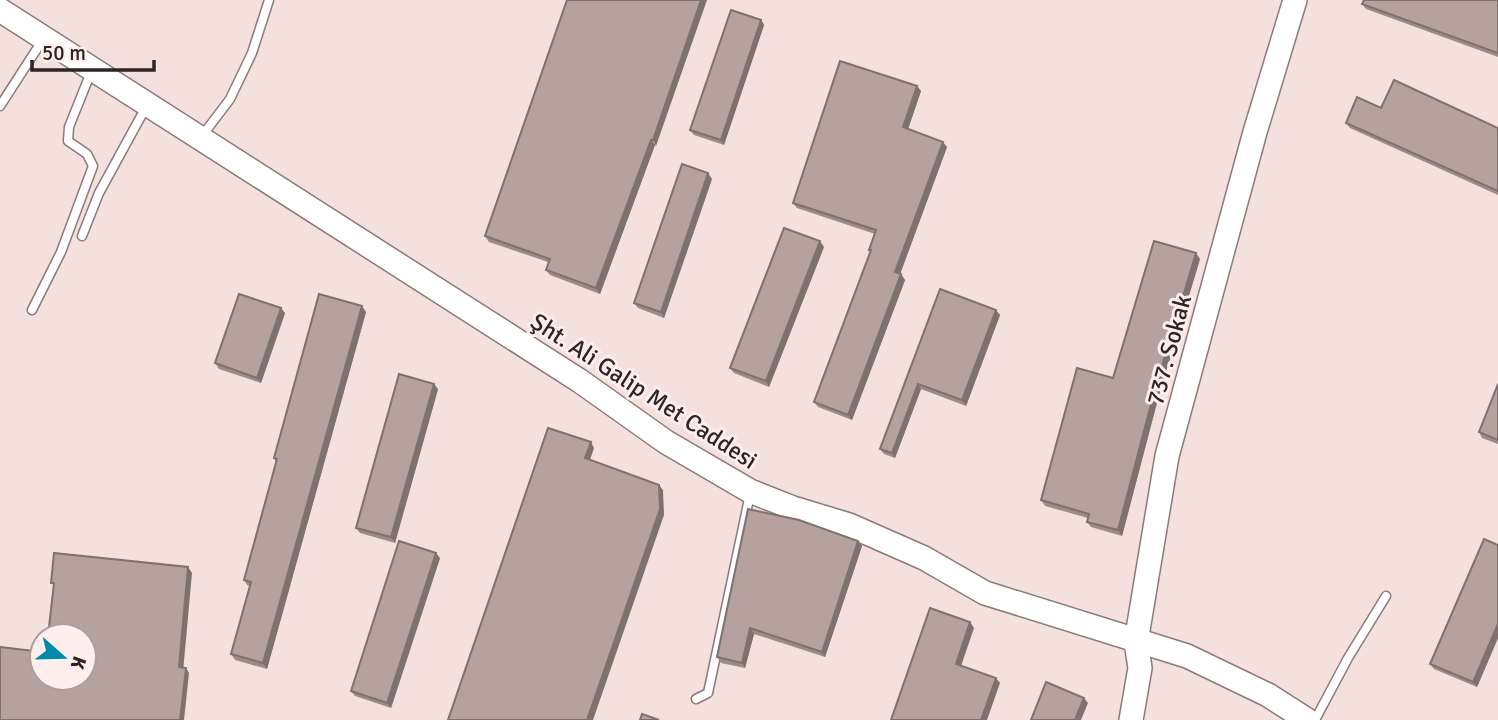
<svg xmlns="http://www.w3.org/2000/svg" width="1498" height="720" viewBox="0 0 1498 720" font-family="Signika,sans-serif">
<style>
.lines{fill:none;stroke-linecap:round;stroke-linejoin:round}
.lane-casing{stroke:#8c7a78;stroke-width:11}
.secondary-casing{stroke:#8c7a78;stroke-width:26}
.lane{stroke:#fff;stroke-width:8}
.secondary{stroke:#fff;stroke-width:23}
.wall{fill:#9c8b89}
.shaded-wall{fill:#7f716f}
.building{fill:#b5a29f;stroke:#7f716f;stroke-width:2}
.labels{text-anchor:middle;stroke-width:6;stroke-linejoin:round;paint-order:stroke}
.street-label{font-size:24px;fill:#2d2524;stroke:#ffeeec}
</style>
<rect width="100%" height="100%" fill="#f4e0dd"/>
<g class="lines">
<defs>
<g id="lane">
<path d="M 0,106 L 42,41"/>
<path d="M 202,136 L 230,99 L 252,53 L 269,0"/>
<path d="M 82,236 L 99,193 L 146,107"/>
<path d="M 32,310 L 61,252 L 93,166 L 87,154 L 68,141 L 69,127 L 91,72"/>
<path d="M 696,699 L 708,693 L 750,494"/>
<path d="M 1315,720 L 1348,658 L 1386,596"/>
</g>
<g id="secondary">
<path d="M 0,10 L 580,381 L 666,442 L 750,491 L 793,508 L 849,525 L 924,558 L 985,593 L 1187,656 L 1268,695 L 1307,720"/>
<path d="M 1131,720 L 1140,668 L 1136,642 L 1167,456 L 1255,132 L 1295,0"/>
</g>
</defs>
<use href="#lane" class="lane-casing"/>
<use href="#secondary" class="secondary-casing"/>
<use href="#lane" class="lane"/>
<use href="#secondary" class="secondary"/>
</g>
<g class="wall">
<path d="M 567,0 L 656,146 L 655,145 L 600,294 L 550,275 L 546,270 L 548,262 L 489,242 L 485,236 Z"/>
<path d="M 1498,0 L 1498,57 L 1366,9 L 1362,4 Z"/>
<path d="M 761,20 L 764,25 L 724,145 L 694,135 L 690,130 Z"/>
<path d="M 917,86 L 921,91 L 908,129 L 947,147 L 900,274 L 905,280 L 852,420 L 818,407 L 814,402 L 871,252 L 869,250 L 875,234 L 797,208 L 793,203 Z"/>
<path d="M 1346,123 L 1498,128 L 1498,195 L 1350,128 Z"/>
<path d="M 712,179 L 664,318 L 638,308 L 634,303 Z"/>
<path d="M 824,247 L 769,387 L 734,373 L 730,368 Z"/>
<path d="M 1200,259 L 1159,395 L 1122,536 L 1091,527 L 1087,522 L 1088,518 L 1045,506 L 1041,500 L 1113,378 Z"/>
<path d="M 940,289 L 1000,315 L 966,406 L 921,389 L 895,458 L 884,454 L 880,449 Z"/>
<path d="M 366,312 L 267,669 L 235,660 L 231,654 L 250,586 L 247,585 L 244,580 L 276,462 L 274,458 Z"/>
<path d="M 285,313 L 261,383 L 219,369 L 215,363 Z"/>
<path d="M 1498,384 L 1498,444 L 1482,438 L 1479,432 Z"/>
<path d="M 438,389 L 395,543 L 360,533 L 356,528 Z"/>
<path d="M 748,509 L 858,541 L 862,546 L 825,657 L 754,634 L 745,668 L 721,663 L 717,657 Z"/>
<path d="M 1498,545 L 1498,638 L 1477,687 L 1434,669 L 1430,664 Z"/>
<path d="M 440,558 L 391,708 L 355,696 L 351,691 Z"/>
</g>
<g class="shaded-wall">
<path d="M 701,0 L 707,0 L 656,146 L 653,140 Z"/>
<path d="M 761,20 L 764,25 L 724,145 L 721,140 Z"/>
<path d="M 917,86 L 921,91 L 907,132 L 903,127 Z"/>
<path d="M 651,140 L 655,145 L 600,294 L 596,288 Z"/>
<path d="M 943,142 L 947,147 L 899,277 L 895,272 Z"/>
<path d="M 708,173 L 712,179 L 664,318 L 661,312 Z"/>
<path d="M 820,241 L 824,247 L 769,387 L 766,381 Z"/>
<path d="M 1196,253 L 1200,259 L 1159,395 L 1122,536 L 1118,530 L 1155,389 Z"/>
<path d="M 901,274 L 905,280 L 852,420 L 848,415 Z"/>
<path d="M 362,306 L 366,312 L 267,669 L 263,663 Z"/>
<path d="M 281,308 L 285,313 L 261,383 L 257,378 Z"/>
<path d="M 996,310 L 1000,315 L 966,406 L 962,400 Z"/>
<path d="M 434,384 L 438,389 L 395,543 L 391,537 Z"/>
<path d="M 918,384 L 921,389 L 895,458 L 892,453 Z"/>
<path d="M 591,442 L 594,448 L 589,463 L 585,458 Z"/>
<path d="M 659,485 L 663,490 L 664,515 L 593,720 L 587,720 Z"/>
<path d="M 858,541 L 862,546 L 825,657 L 822,652 Z"/>
<path d="M 436,553 L 440,558 L 391,708 L 387,703 Z"/>
<path d="M 188,567 L 192,573 L 183,672 L 179,667 Z"/>
<path d="M 970,622 L 974,628 L 960,669 L 956,664 Z"/>
<path d="M 1498,624 L 1498,638 L 1477,687 L 1473,682 Z"/>
<path d="M 750,628 L 754,634 L 745,668 L 742,663 Z"/>
<path d="M 186,668 L 189,673 L 184,720 L 180,720 Z"/>
<path d="M 996,678 L 1000,683 L 987,720 L 981,720 Z"/>
<path d="M 1084,698 L 1088,703 L 1081,720 L 1075,720 Z"/>
</g>
<g class="building">
<path d="M 567,0 L 701,0 L 653,140 L 651,140 L 596,288 L 546,270 L 550,259 L 485,236 Z"/>
<path d="M 1364,0 L 1498,0 L 1498,53 L 1362,4 Z"/>
<path d="M 731,10 L 761,20 L 721,140 L 690,130 Z"/>
<path d="M 840,61 L 917,86 L 903,127 L 943,142 L 895,272 L 901,274 L 848,415 L 814,402 L 871,250 L 869,250 L 876,230 L 793,203 Z"/>
<path d="M 1394,80 L 1498,128 L 1498,191 L 1346,123 L 1357,97 L 1381,108 Z"/>
<path d="M 682,164 L 708,173 L 661,312 L 634,303 Z"/>
<path d="M 784,228 L 820,241 L 766,381 L 730,368 Z"/>
<path d="M 1154,241 L 1196,253 L 1155,389 L 1118,530 L 1087,522 L 1089,514 L 1041,500 L 1077,368 L 1113,378 Z"/>
<path d="M 940,289 L 996,310 L 962,400 L 918,384 L 892,453 L 880,449 Z"/>
<path d="M 239,294 L 281,308 L 257,378 L 215,363 Z"/>
<path d="M 319,294 L 362,306 L 263,663 L 231,654 L 251,582 L 244,580 L 277,459 L 274,458 Z"/>
<path d="M 399,374 L 434,384 L 391,537 L 356,528 Z"/>
<path d="M 1498,384 L 1498,440 L 1479,432 Z"/>
<path d="M 548,428 L 591,442 L 585,458 L 659,485 L 660,509 L 587,720 L 448,720 Z"/>
<path d="M 748,509 L 799,520 L 858,541 L 822,652 L 750,628 L 742,663 L 717,657 Z"/>
<path d="M 1484,539 L 1498,545 L 1498,624 L 1473,682 L 1430,664 Z"/>
<path d="M 399,541 L 436,553 L 387,703 L 351,691 Z"/>
<path d="M 54,553 L 188,567 L 179,667 L 186,668 L 180,720 L 0,720 L 0,647 L 42,652 L 42,678 L 84,678 L 84,636 L 48,636 L 54,583 L 51,583 Z"/>
<path d="M 930,608 L 970,622 L 956,664 L 996,678 L 981,720 L 891,720 Z"/>
<path d="M 1046,682 L 1084,698 L 1075,720 L 1031,720 Z"/>
<path d="M 642,714 L 659,720 L 640,720 Z"/>
</g>
<g class="labels">
<g class="street-label">
<text transform="translate(1169 350) rotate(-75)" y="8">737. Sokak</text>
<text transform="translate(644 391) rotate(33)" y="8">Şht. Ali Galip Met Caddesi</text>
</g>
</g>
<g transform="translate(63 657) rotate(110)"><circle r="33" fill="#ffeeec" stroke="#ab9e9c" stroke-width="2"/>
<path d="M0-5L12 26L0 18L-12 26Z" fill="#008aaa"/>
<text y="-10" font-size="19" font-weight="bold" text-anchor="middle" fill="#2d2524">K</text>
</g>
<path d="M32 60v10h122v-10" fill="none" stroke="#2d2524" stroke-width="3.5"/>
<text x="42" y="60" font-size="21" fill="#2d2524" stroke="#ffeeec" stroke-width="5" paint-order="stroke">50 m</text>
</svg>
